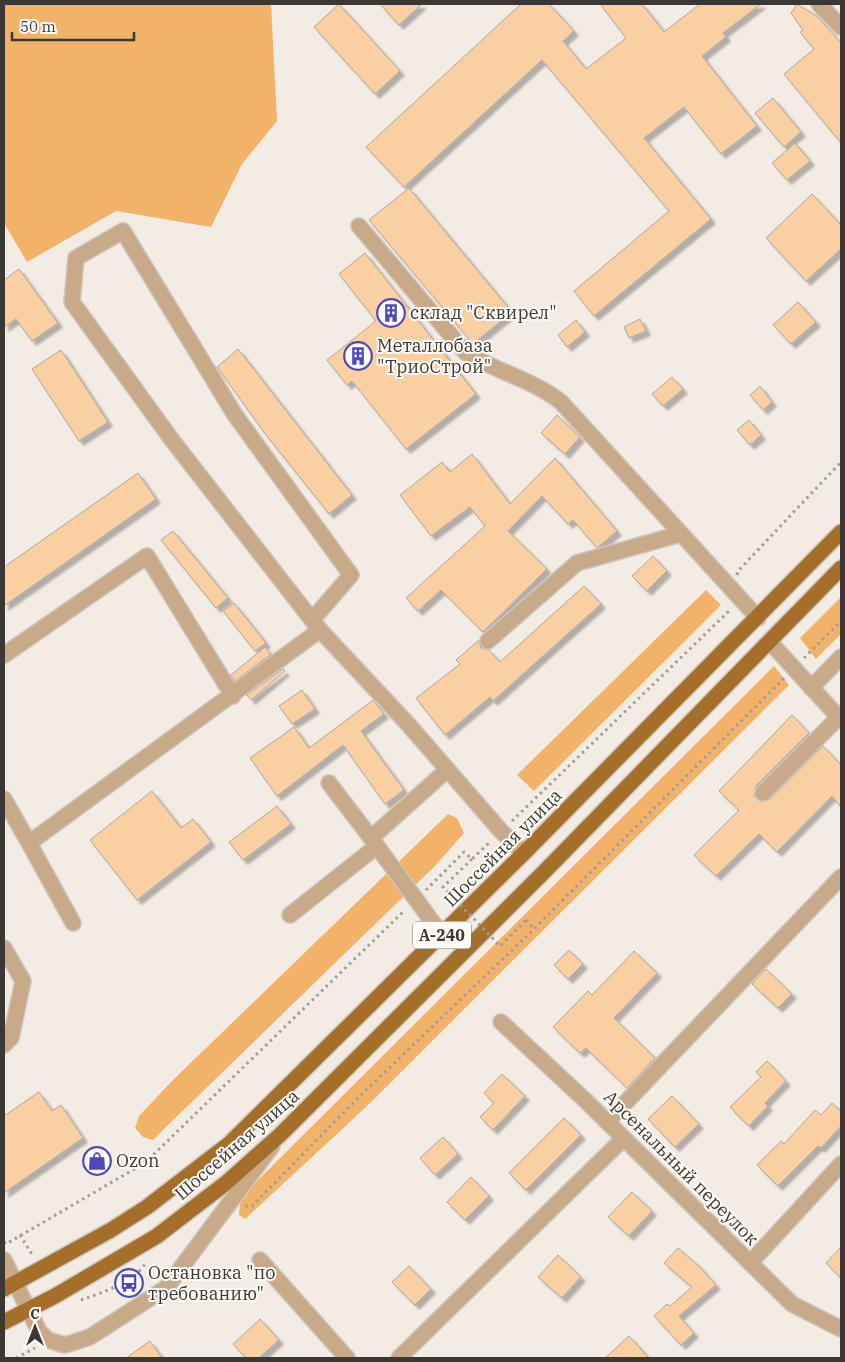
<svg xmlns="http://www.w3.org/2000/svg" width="845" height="1362" viewBox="0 0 845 1362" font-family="'IBM Plex Serif',serif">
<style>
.green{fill:#f2b267}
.building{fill:#fad0a2;stroke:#ada69f;filter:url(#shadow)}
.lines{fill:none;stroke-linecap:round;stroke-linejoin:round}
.minor-casing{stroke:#cec8c2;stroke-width:18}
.major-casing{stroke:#cec8c2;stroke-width:18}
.path{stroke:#a19d97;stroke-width:3;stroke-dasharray:2.5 4;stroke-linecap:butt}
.minor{stroke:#c8aa89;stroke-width:15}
.major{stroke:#a56f2a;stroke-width:15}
.path-bridge{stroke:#a19d97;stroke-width:3;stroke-dasharray:2.5 4;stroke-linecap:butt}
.labels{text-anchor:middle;stroke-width:4;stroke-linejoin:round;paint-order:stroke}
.shield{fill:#fefaf5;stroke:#75726f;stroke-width:1}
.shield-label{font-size:16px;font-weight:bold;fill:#3a3835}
.poi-label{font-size:18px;fill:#3a3835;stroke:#fefaf5;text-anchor:start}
.street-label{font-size:18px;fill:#3a3835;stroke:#fefaf5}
</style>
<defs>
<filter id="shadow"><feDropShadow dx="4.5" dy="4.5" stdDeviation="1" flood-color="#0004"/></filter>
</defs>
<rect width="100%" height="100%" fill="#f3ece5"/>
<g class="green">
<path d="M 4,4 L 271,4 L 277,121 L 242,164 L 211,227 L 116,211 L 27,262 L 4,223 Z"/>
<path d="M 706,590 L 721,605 L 534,791 L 517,775 Z"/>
<path d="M 841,597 L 841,634 L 816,659 L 800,638 Z"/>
<path d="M 774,666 L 789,685 L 366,1107 L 245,1219 L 239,1215 L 240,1201 L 253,1185 Z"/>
<path d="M 448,814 L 457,818 L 464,833 L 435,866 L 165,1128 L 153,1140 L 143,1137 L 135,1128 L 139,1116 L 173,1080 Z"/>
</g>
<g class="building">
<path d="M 339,4 L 400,71 L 375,94 L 314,27 Z"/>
<path d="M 380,4 L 422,4 L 399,25 Z"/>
<path d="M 521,4 L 549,4 L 574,31 L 563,41 L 586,69 L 626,38 L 600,4 L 642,4 L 664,32 L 700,4 L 761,4 L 723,33 L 726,37 L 702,56 L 757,126 L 721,154 L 684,107 L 644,138 L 711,219 L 594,316 L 574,291 L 669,211 L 542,60 L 404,187 L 366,147 Z"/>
<path d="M 797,4 L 817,16 L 841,43 L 841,143 L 784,74 L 814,49 L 800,32 L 803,30 L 791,13 Z"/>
<path d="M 773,98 L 801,132 L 784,147 L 755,113 Z"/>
<path d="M 795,143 L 810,161 L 787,180 L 772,163 Z"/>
<path d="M 409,188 L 512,312 L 473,344 L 369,220 Z"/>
<path d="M 812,194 L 841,225 L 841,249 L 806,281 L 766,238 Z"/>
<path d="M 365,253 L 476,394 L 406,449 L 352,381 L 347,385 L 327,360 L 376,321 L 339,274 Z"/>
<path d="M 19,269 L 58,323 L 32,341 L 16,319 L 4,327 L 4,280 Z"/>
<path d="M 798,302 L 816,322 L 791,344 L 773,325 Z"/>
<path d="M 640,319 L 646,331 L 629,338 L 624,327 Z"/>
<path d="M 576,320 L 585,332 L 567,347 L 558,335 Z"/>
<path d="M 238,349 L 352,495 L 329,514 L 263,431 L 217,367 Z"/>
<path d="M 61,350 L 108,422 L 79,441 L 32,369 Z"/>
<path d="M 672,377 L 683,389 L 663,406 L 652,394 Z"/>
<path d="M 760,386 L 772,402 L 763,410 L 750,395 Z"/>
<path d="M 557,415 L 580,437 L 565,454 L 541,433 Z"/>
<path d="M 749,420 L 761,435 L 750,445 L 737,430 Z"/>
<path d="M 472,454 L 510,504 L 555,458 L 617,531 L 597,548 L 573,520 L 568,524 L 542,496 L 508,531 L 547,569 L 483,632 L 441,590 L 418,611 L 406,598 L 485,526 L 470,507 L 431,536 L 400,495 L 442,462 L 450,472 Z"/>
<path d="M 138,473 L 156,499 L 4,606 L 4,567 Z"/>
<path d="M 173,531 L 228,598 L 216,608 L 161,540 Z"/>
<path d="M 653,556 L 667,571 L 647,591 L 632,576 Z"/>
<path d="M 584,586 L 601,604 L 493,701 L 490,697 L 445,735 L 416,698 L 460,664 L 456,660 L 479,640 L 481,648 L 489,650 L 500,662 Z"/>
<path d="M 234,603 L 266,643 L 255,651 L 223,611 Z"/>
<path d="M 265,647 L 271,654 L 235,681 L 231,675 Z"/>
<path d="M 283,669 L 285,671 L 251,700 L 247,695 Z"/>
<path d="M 302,690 L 315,709 L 292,724 L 279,706 Z"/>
<path d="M 373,700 L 384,714 L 361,731 L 404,790 L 385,804 L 343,745 L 277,796 L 250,758 L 294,727 L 309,748 Z"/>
<path d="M 792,715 L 809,733 L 756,786 L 754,796 L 761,802 L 769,800 L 823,746 L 841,765 L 841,807 L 832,796 L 777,852 L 759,834 L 716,876 L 694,855 L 739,810 L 719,791 Z"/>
<path d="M 152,791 L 181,828 L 193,819 L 211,842 L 137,900 L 90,840 Z"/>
<path d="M 277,806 L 291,824 L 243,860 L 229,842 Z"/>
<path d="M 569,950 L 583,964 L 568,979 L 554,965 Z"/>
<path d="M 634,951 L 657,973 L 614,1018 L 655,1058 L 627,1088 L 586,1048 L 580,1053 L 553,1027 L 588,991 L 592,995 Z"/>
<path d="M 766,969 L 792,994 L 778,1008 L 752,984 Z"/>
<path d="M 767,1061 L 786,1081 L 765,1103 L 768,1106 L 749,1126 L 730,1107 L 761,1077 L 756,1072 Z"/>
<path d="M 502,1074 L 525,1096 L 493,1130 L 480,1117 L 494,1103 L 484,1093 Z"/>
<path d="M 39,1092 L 52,1111 L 61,1105 L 83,1138 L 4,1193 L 4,1116 Z"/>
<path d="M 672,1096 L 699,1124 L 675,1147 L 648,1119 Z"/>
<path d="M 832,1103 L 841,1111 L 841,1126 L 821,1148 L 818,1146 L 778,1186 L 757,1165 L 781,1141 L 784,1144 L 815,1110 L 821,1115 Z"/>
<path d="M 564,1118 L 581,1135 L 526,1190 L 509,1173 Z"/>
<path d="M 443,1137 L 458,1154 L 435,1175 L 420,1158 Z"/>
<path d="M 471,1177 L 489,1196 L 465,1220 L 447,1202 Z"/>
<path d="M 632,1192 L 652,1211 L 629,1236 L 608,1217 Z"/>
<path d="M 841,1247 L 841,1278 L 826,1263 Z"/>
<path d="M 678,1248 L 700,1267 L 716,1285 L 679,1316 L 694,1333 L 681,1345 L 654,1316 L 667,1304 L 670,1306 L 692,1287 L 664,1263 Z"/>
<path d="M 558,1255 L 581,1277 L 562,1298 L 538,1277 Z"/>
<path d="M 409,1266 L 431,1289 L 415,1305 L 392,1282 Z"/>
<path d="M 260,1319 L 279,1340 L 259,1358 L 246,1358 L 233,1344 Z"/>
<path d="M 629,1336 L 649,1358 L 605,1358 Z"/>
<path d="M 150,1341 L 162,1358 L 126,1358 Z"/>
</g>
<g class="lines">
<defs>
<g id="minor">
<path d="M 819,4 L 841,27"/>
<path d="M 359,226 L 465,352 C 496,372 532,379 561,402 L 758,618"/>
<path d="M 312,620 L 351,575 L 235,415 L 123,231 L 76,258 L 72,302 L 172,440 L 312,620 L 320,630 L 407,723 L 501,831 L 524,853"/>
<path d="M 488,641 L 577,563 L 680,534"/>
<path d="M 770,642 L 841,720"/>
<path d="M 4,655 L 147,556 L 233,696"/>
<path d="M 811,688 L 841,657"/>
<path d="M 329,783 L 371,838"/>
<path d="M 763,793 L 839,717"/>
<path d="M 4,799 L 29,843 L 320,630"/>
<path d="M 29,843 L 73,923"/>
<path d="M 290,915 L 377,846"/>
<path d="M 442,935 L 371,838 L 447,770"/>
<path d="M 4,948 L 23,981 L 11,1038 L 4,1045"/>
<path d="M 501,1022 L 586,1101 L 792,1304 L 841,1329"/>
<path d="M 607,1122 L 841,877"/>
<path d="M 4,1260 L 39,1331 L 48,1340 L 65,1345 L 90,1337 L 166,1288 L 272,1146"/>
<path d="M 260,1260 L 347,1358"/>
<path d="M 750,1263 L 841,1164"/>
<path d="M 399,1358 L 623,1139"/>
</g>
<g id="major">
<path d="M 4,1289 L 111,1230 L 147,1207 L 229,1144 L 524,853 L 841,532"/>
<path d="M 4,1322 L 55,1296 L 157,1236 L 226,1183 L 280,1135 L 544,872 L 841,568"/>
</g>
</defs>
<use href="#minor" class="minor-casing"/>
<use href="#major" class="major-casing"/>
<g class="path">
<path d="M 737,575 L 738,571 L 841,462"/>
<path d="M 804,658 L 841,621"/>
<path d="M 512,821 L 730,610"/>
<path d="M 426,890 L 464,852 L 472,859 L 491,841"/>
<path d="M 526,920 L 534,929"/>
<path d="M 245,1206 L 252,1206 L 361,1095 L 534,929 L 784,678"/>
<path d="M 20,1235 L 33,1256"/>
<path d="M 4,1242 L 6,1244 L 136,1168 L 151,1157 L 405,910"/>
<path d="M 81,1300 C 104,1292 135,1282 147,1261"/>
<path d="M 16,1358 L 35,1348"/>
</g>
<use href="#minor" class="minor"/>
<use href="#major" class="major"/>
<path class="path-bridge" d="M 472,859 L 443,887 L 500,946 L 526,920"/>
</g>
<defs>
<symbol id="building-ring" viewBox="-11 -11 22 22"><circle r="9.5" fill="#fefaf5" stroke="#4e48be" stroke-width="1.5"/><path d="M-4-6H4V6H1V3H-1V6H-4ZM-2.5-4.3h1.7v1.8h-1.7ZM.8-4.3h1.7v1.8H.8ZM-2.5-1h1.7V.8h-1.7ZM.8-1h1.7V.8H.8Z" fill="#4e48be"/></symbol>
<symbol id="shop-ring" viewBox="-11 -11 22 22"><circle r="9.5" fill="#fefaf5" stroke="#4e48be" stroke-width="1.5"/><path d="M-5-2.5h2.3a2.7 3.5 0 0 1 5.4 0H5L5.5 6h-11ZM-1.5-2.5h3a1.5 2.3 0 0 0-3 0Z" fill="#4e48be"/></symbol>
<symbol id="bus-ring" viewBox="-11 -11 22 22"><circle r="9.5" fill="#fefaf5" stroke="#4e48be" stroke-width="1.5"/><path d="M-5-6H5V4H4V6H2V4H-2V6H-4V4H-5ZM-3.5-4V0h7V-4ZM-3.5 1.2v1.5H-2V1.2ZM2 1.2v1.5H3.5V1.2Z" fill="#4e48be"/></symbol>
</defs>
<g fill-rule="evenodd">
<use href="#building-ring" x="375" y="297" width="32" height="32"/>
<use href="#building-ring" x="342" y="340" width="32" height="32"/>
<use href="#shop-ring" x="81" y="1145" width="32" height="32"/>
<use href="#bus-ring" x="113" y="1267" width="32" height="32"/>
</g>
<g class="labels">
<rect class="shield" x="413" y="921.5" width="58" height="27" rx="4"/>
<g class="shield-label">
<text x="442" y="941">А-240</text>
</g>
<g class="poi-label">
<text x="410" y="319">склад "Сквирел"</text>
<text x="377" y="352">Металлобаза<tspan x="377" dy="21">"ТриоСтрой"</tspan></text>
<text x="116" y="1167">Ozon</text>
<text x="148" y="1279">Остановка "по<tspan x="148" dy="21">требованию"</tspan></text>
</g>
<g class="street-label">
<text transform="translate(503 848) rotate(-45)" y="6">Шоссейная улица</text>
<text transform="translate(237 1145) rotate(-41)" y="6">Шоссейная улица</text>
<text transform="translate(681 1168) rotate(45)" y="6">Арсенальный переулок</text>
</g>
</g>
<rect width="845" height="1362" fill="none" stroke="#3a3835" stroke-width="10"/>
<g transform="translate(35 1327)" stroke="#fefaf5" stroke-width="4" paint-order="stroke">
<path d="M0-4L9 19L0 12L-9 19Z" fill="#3a3835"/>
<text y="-8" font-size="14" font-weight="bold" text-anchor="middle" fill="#3a3835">С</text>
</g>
<path d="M12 32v8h122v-8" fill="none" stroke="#3a3835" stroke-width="2.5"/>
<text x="20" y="32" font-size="15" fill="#3a3835" stroke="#fefaf5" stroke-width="4" paint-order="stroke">50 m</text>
</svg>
